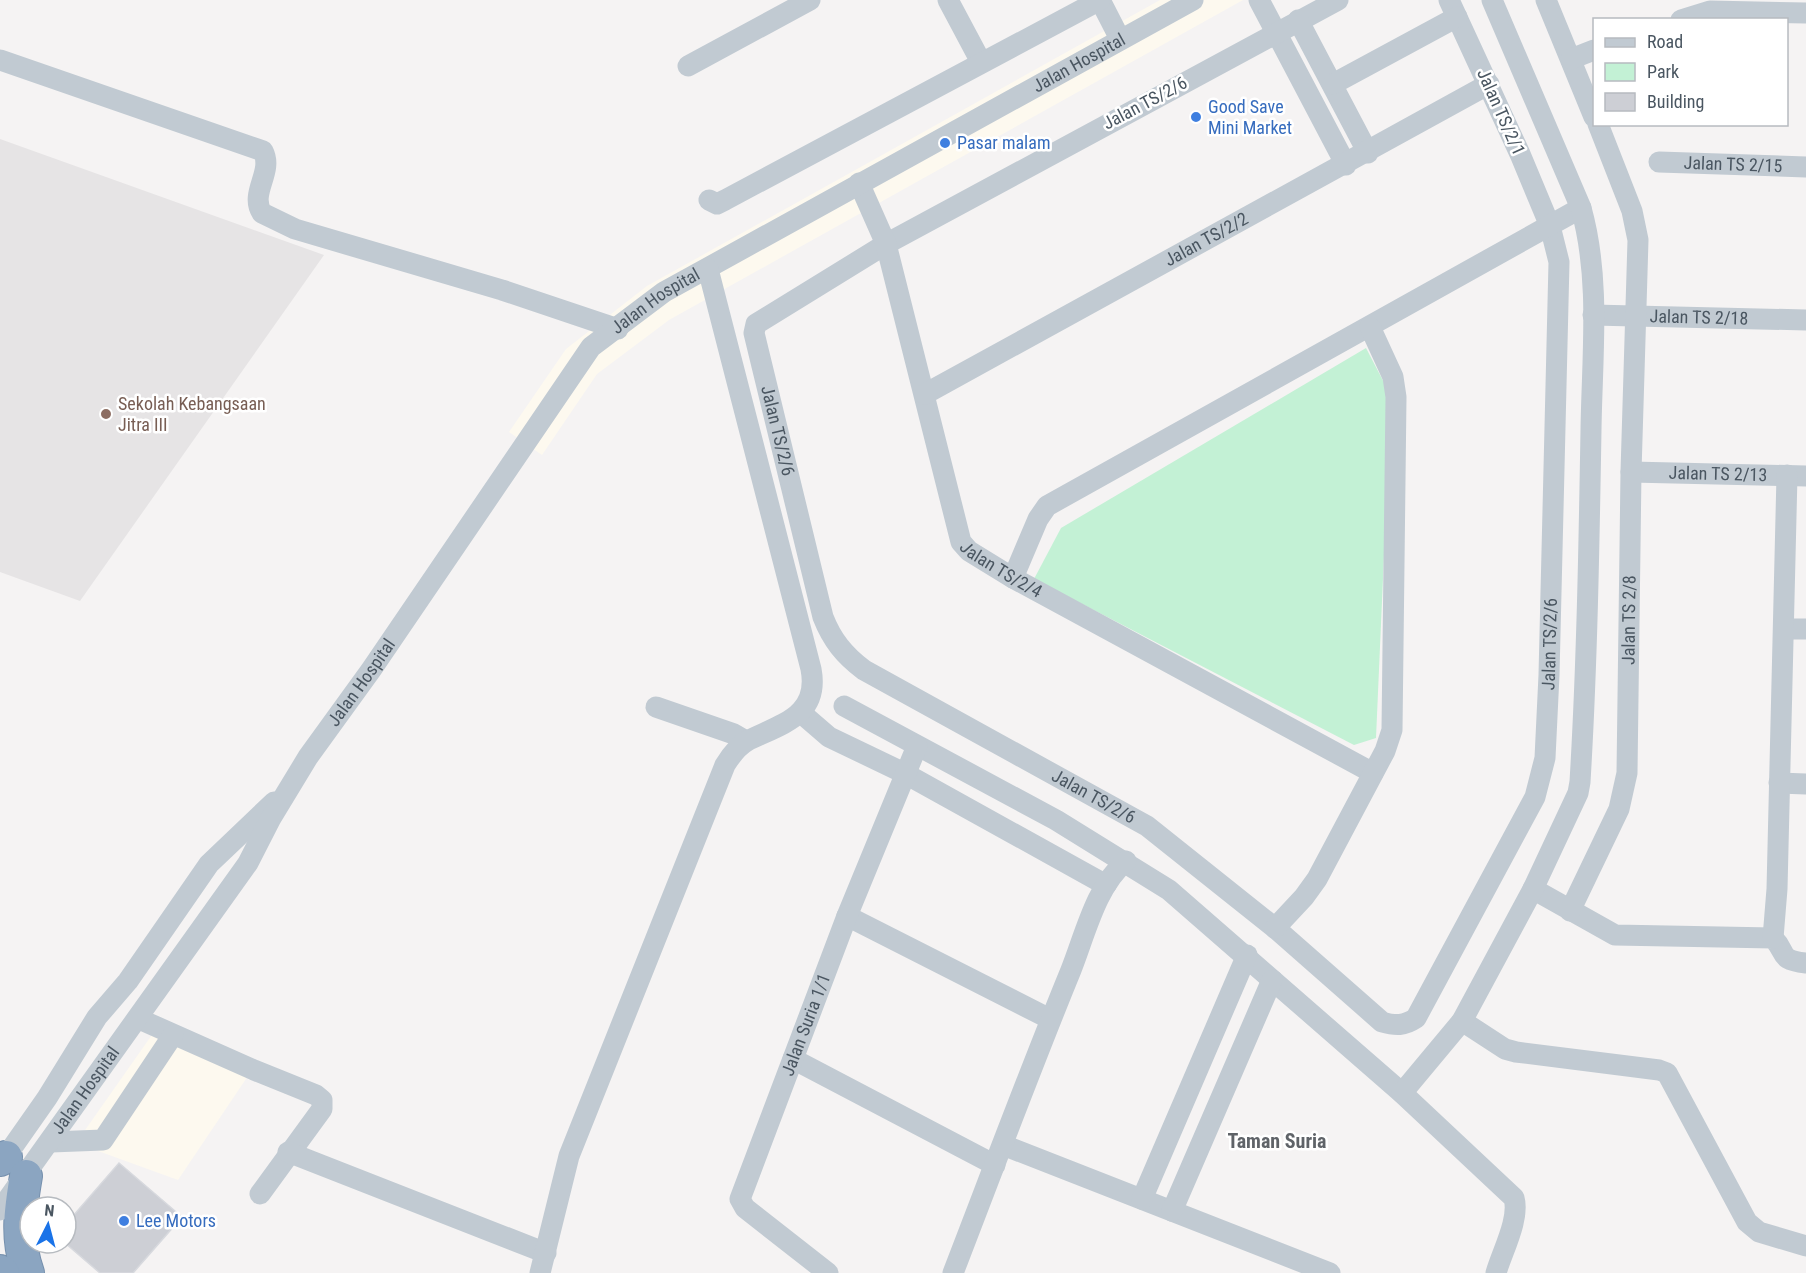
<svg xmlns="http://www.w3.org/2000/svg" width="1806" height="1273" viewBox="0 0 1806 1273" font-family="'Roboto Condensed',sans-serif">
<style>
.commercial{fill:#fdf9ef}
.education{fill:#e6e4e5}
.green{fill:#c3f1d5}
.building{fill:#cdcfd5;stroke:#d7d9de;stroke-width:1.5}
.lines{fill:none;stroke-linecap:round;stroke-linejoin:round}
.highway-casing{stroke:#7690ad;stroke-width:34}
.minor{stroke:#c1cad2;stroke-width:21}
.highway{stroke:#8ba5c1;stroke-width:32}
.shop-dot{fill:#3f7fe0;stroke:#fff;stroke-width:2}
.education-dot{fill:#8d6e63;stroke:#fff;stroke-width:2}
.labels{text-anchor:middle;stroke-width:5;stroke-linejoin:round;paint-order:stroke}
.street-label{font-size:18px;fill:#4a5661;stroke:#fff}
.shop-label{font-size:18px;fill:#366cbe;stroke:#fff;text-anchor:start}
.education-label{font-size:18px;fill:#785e54;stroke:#fff;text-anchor:start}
.neighbourhood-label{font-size:20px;font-weight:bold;fill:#5f6368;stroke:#fff}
</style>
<rect width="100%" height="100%" fill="#f5f3f3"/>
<g class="commercial">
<path d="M 1160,0 L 1243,0 L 669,320 L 597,374 L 542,455 L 509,432 L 566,349 L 647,286 Z"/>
<path d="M 161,1022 L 258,1061 L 178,1180 L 76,1143 Z"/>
</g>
<path class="education" d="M 0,139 L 324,255 L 80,601 L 0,572 Z"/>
<path class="green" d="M 1366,348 L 1391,396 L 1376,738 L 1354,745 L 1034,579 L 1061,528 Z"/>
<path class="building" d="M 119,1163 L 182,1217 L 133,1273 L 100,1273 L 65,1243 L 66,1224 Z"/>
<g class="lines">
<defs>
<g id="highway">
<path d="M 0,1160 L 6,1157"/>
<path d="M 26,1176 C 20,1211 16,1239 28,1273"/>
<path d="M 0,1271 L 3,1273"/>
</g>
</defs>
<use href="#highway" class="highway-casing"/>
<g class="minor">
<path d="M 948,0 L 981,62"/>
<path d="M 1100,0 L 1120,39"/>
<path d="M 1259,0 L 1346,165"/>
<path id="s1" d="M 1338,0 L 886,244 L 756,324 L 754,333 L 823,617 C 832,640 844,655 864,670 L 1147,826 L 1275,928 L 1382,1022 C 1396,1026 1404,1026 1416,1018 L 1535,797 L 1545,758 L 1549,675 L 1559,262 L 1550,226 L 1520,154 L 1449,0"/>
<path d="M 1546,0 L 1594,117"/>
<path d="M 1298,20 L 1368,153"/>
<path d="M 1681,20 L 1710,11 L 1806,13"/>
<path d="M 1571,59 L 1594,50"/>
<path d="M 0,60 L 263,151 C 274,172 249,193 262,213 L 295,229 L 502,290 L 618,329"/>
<path d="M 688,66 L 810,0"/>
<path d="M 1333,84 L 1457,17"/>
<path id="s2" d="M 1659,162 L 1806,167"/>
<path id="s3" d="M 859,183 L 886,244 L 961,542 L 969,551 L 1013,578 L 1373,773"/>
<path d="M 709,200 L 717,204 L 725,200 L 1100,0"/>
<path id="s4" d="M 1593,315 L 1806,320"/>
<path id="s5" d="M 925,394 L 1489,84"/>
<path id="s6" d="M 1631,472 L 1806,476"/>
<path d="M 1013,578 L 1038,519 L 1047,506 L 1581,208"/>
<path d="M 1784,629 L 1806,629"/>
<path d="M 844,706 L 1056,820 L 1169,890 L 1402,1093 L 1514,1198 C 1520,1219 1502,1252 1496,1273"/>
<path d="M 656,707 L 734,734 L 746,741"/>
<path d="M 800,712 L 829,737 L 904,773 L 1106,885"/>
<path d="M 1779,783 L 1806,784"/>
<path d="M 1533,889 L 1615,935 L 1773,938 C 1788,953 1777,960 1806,963"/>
<path id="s7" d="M 1570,911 L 1619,809 L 1627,773 L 1631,472 L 1638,240 L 1632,211 L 1598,124"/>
<path d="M 847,916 L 1050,1019"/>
<path d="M 1275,928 L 1304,897 L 1317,879 L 1385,751 L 1392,730 L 1396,397 L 1393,377 L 1370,327"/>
<path d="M 1773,938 L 1777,889 L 1787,475"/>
<path d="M 139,1019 L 254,1070 L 316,1095 L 322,1100 L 322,1109 L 260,1194"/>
<path d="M 1462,1021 L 1505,1049 L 1516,1052 L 1659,1070 L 1667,1073 L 1747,1222 L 1759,1232 L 1806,1246"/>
<path d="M 793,1059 L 995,1165"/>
<path d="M 1402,1093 L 1462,1021 L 1533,889 L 1578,793 L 1580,782 C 1587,665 1589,548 1591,430 C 1592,356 1601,279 1581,208 L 1492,0"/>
<path d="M 51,1142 L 103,1140 L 173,1035"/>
<path d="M 1003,1145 L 1330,1273"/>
<path d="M 288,1152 L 546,1253"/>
<path d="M 0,1165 L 47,1098 L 97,1017 L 128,981 L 209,864 L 274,802"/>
<path d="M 1142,1199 L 1247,955"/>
<path id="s8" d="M 0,1210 L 248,863 L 271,818 L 308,757 L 371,670 L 591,347 L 664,292 L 1193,0"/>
<path d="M 1172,1211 L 1272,980"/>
<path d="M 540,1273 L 569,1156 L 725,765 C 730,757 738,746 747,741 C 781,724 820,716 811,669 L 708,269"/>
<path id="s9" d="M 828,1273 L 745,1208 L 740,1199 L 847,916 L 917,746"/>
<path d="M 953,1273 C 992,1172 1030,1070 1071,970 C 1085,935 1096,886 1126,861"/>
</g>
<use href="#highway" class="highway"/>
</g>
<g class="shop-dot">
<circle cx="1196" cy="117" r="6"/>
<circle cx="945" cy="143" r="6"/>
<circle cx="124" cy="1221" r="6"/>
</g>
<circle class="education-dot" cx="106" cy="414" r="6"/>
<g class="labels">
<g class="street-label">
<text dy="6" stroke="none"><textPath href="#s8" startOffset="1612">Jalan Hospital</textPath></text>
<text transform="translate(1145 103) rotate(-28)" y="6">Jalan TS/2/6</text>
<text transform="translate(1501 112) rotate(66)" y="6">Jalan TS/2/1</text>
<text dy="6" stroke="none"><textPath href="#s2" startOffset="74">Jalan TS 2/15</textPath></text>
<text dy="6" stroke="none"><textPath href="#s5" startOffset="321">Jalan TS/2/2</textPath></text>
<text dy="6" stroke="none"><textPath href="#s8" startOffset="1126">Jalan Hospital</textPath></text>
<text dy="6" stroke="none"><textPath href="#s4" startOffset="106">Jalan TS 2/18</textPath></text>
<text dy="6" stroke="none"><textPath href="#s1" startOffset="776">Jalan TS/2/6</textPath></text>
<text dy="6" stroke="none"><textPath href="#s6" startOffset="87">Jalan TS 2/13</textPath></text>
<text dy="6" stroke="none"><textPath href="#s3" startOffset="423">Jalan TS/2/4</textPath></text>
<text dy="6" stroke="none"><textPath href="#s7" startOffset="303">Jalan TS 2/8</textPath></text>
<text dy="6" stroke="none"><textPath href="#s1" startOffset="2106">Jalan TS/2/6</textPath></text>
<text dy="6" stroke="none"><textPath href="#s8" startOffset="640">Jalan Hospital</textPath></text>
<text dy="6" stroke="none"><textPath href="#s1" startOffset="1298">Jalan TS/2/6</textPath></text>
<text dy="6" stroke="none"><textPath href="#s9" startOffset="302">Jalan Suria 1/1</textPath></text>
<text dy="6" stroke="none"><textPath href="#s8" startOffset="147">Jalan Hospital</textPath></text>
</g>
<g class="shop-label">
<text x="1208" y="113">Good Save<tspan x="1208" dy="21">Mini Market</tspan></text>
<text x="957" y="149">Pasar malam</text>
<text x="136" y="1227">Lee Motors</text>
</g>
<g class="education-label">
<text x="118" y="410">Sekolah Kebangsaan<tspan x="118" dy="21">Jitra III</tspan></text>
</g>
<g class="neighbourhood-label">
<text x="1277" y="1148">Taman Suria</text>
</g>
</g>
<rect x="1593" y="18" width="195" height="108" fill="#ffffff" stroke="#b7bbc0" stroke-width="1.5"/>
<rect x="1605" y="38" width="30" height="9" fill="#c1cad2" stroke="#b7bbc0" stroke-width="1.5"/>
<text x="1647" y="48" font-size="18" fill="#4a5661">Road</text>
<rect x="1605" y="63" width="30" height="18" fill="#c3f1d5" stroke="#b7bbc0" stroke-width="1.5"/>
<text x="1647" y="78" font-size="18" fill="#4a5661">Park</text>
<rect x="1605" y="93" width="30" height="18" fill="#cdcfd5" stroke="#b7bbc0" stroke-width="1.5"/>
<text x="1647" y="108" font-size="18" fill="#4a5661">Building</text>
<g transform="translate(48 1225) rotate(6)"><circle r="28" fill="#ffffff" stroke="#b7bbc0" stroke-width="1.5"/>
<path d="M0-4.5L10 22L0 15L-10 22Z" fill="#1a73e8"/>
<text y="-9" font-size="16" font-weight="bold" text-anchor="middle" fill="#4a5661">N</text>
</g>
</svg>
